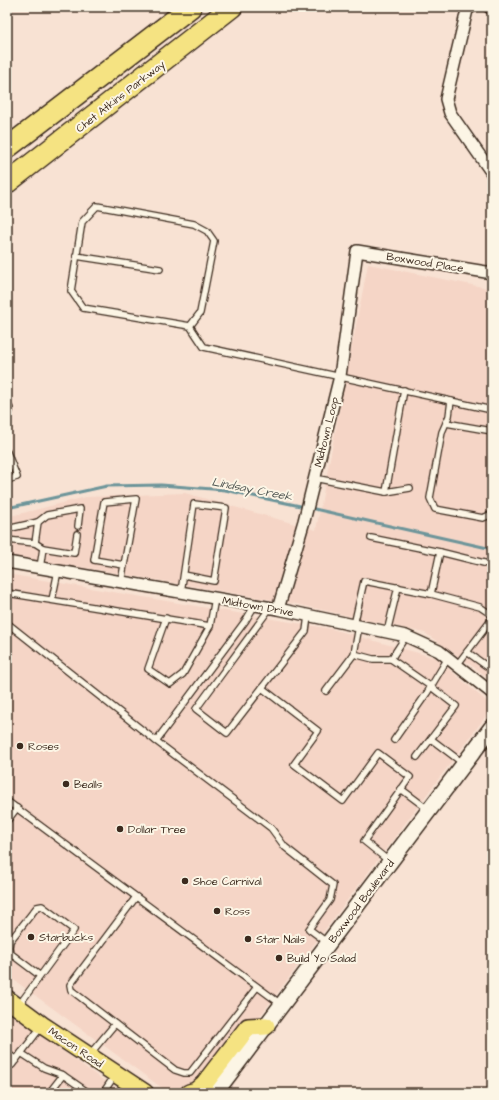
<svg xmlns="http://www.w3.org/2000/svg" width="499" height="1100" viewBox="0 0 499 1100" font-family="'Architects Daughter',sans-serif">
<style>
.built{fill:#f5d5c6}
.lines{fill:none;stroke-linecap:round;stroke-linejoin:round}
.stream{stroke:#6d959a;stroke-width:3}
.lane-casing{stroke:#3b2a1e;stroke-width:8}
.street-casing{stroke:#3b2a1e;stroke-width:14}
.secondary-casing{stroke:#3b2a1e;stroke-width:18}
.primary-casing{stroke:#3b2a1e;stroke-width:20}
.highway-casing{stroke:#3b2a1e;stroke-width:23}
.lane{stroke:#fcf5e5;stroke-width:5.5}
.street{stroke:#fcf5e5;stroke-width:11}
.secondary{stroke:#fcf5e5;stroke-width:15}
.primary{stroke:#f5e382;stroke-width:17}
.highway{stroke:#f5e382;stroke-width:20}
.poi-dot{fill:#3b2a1e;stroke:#fcf5e5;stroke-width:1.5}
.labels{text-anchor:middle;stroke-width:4;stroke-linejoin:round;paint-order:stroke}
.street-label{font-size:11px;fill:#3b2a1e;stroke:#fcf5e5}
.poi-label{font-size:11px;fill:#3b2a1e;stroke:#fcf5e5;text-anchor:start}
.water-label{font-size:12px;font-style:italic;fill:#505652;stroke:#fcf5e5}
</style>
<rect width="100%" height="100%" fill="#f8e2d3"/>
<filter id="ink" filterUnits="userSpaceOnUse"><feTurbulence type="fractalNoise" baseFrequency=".025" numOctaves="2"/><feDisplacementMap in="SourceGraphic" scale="8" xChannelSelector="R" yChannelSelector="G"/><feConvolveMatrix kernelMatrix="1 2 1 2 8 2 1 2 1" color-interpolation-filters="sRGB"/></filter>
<g filter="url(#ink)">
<g class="built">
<path d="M 368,264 L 492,289 L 492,680 L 425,633 L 296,604 L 92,569 L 7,557 L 7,517 L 86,497 L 185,493 L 316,530 Z"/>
<path d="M 7,574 L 332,629 L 436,658 L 492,706 L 492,708 L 202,1093 L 169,1093 L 7,975 Z"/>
<path d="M 7,1011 L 121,1093 L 7,1093 Z"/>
</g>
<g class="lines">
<g class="stream">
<path d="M 7,508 L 107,486 L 161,485 L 225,490 L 305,507"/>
<path d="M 310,508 L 492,549"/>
</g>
<defs>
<g id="lane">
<path d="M 76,256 L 160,269"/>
<path d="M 190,326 L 200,313 L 214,241 L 207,231 L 194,224 L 97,206 L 82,222 L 71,291 L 83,308 L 190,326 L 204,347 L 492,410"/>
<path d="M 451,401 L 449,416 L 442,432 L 430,498 L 435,509 L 483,518 L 492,514"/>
<path d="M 446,423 L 492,431"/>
<path d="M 7,452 L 17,477 L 7,480"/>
<path d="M 314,478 L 386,492 L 404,390"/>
<path d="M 386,492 L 410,488"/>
<path d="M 7,529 L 38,522 L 47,515 L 80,509 L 78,526"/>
<path d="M 371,538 L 440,552 L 431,594"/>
<path d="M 7,540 L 35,543 L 43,548"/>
<path d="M 35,543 L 38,522"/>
<path d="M 440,552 L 492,565"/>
<path d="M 40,568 L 43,548 L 74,553 L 77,534"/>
<path d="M 121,582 L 136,499 L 104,502 L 94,560 L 124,565"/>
<path d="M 181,592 L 194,504 L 226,508 L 214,581 L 184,575"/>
<path d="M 7,593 L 210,626 L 215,598"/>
<path d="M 52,600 L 58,571"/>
<path d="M 270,608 L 196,709 L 227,733 L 306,631 L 308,616"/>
<path d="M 166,618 L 148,669 L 170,684 L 183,674 L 210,626"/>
<path d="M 7,623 L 156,741 L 246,620 L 255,605"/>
<path d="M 354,625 L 364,581 L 431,594 L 480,607 L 492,615"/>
<path d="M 387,632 L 398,587"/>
<path d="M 467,652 L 492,670"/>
<path d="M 354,654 L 373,659 L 391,659 L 430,686 L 456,706 L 417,757"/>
<path d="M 391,659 L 406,636"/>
<path d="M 457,665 L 492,619"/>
<path d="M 262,688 L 318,731 L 294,764 L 343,801 L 378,753 L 410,777 L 364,841 L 390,862"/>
<path d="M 326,691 L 354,654 L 359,626"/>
<path d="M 431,739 L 464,764"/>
<path d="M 394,740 L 427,693 L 448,658"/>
<path d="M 156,741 L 271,828 L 285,847 L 333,885 L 330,900 L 309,929 L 328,943"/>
<path d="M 401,789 L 429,810"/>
<path d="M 7,801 L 282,1005"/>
<path d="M 7,821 L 17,808"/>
<path d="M 136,897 L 70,985 L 71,990 L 175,1070 L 184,1073 L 190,1073 L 257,987"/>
<path d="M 19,1005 L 74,930 L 42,906 L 37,907 L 10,941 L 9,947 L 10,953 L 39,975"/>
<path d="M 7,1053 L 16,1060"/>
<path d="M 21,1053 L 44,1068 L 63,1075 L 89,1093"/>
<path d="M 90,1054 L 115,1024"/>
<path d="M 7,1066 L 12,1065 L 41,1027"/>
<path d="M 49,1093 L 63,1075"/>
<path d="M 103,1093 L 115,1075"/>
</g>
<g id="street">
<path d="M 471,7 L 467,10 L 446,99 L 450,113 L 492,173"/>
<path d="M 489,7 L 492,9"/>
<path d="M 7,410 L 7,409"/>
<path d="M 7,562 L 278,609 L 406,636 L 439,651 L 492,693"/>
<path d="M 278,609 L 304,521 L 340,376 L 357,251 L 492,273"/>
</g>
<path id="secondary" d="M 215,1093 L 492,727"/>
<g id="primary">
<path d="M 7,999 L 42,1025 L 145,1093"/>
<path d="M 189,1093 L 196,1091 L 204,1084 L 248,1027 L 266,1026"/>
</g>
<g id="highway">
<path d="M 7,148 L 191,7"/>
<path d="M 7,183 L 232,7"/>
</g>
</defs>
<use href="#lane" class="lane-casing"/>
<use href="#street" class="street-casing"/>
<use href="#secondary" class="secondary-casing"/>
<use href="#primary" class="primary-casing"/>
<use href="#highway" class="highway-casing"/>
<use href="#lane" class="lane"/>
<use href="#street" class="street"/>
<use href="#secondary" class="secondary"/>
<use href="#primary" class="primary"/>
<use href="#highway" class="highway"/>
</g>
</g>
<g class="poi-dot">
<circle cx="20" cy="746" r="4"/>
<circle cx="66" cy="784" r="4"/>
<circle cx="120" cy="829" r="4"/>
<circle cx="185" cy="881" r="4"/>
<circle cx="217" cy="911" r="4"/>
<circle cx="31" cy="937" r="4"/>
<circle cx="248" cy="939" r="4"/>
<circle cx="279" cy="958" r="4"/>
</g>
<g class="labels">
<g class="street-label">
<text transform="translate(120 96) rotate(-38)" y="4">Chet Atkins Parkway</text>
<text transform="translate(425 262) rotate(9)" y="4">Boxwood Place</text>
<text transform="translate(326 432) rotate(-76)" y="4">Midtown Loop</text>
<text transform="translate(258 606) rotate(10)" y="4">Midtown Drive</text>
<text transform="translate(361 901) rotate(-53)" y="4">Boxwood Boulevard</text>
<text transform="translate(76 1047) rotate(34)" y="4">Macon Road</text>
</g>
<g class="poi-label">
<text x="28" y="750">Roses</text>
<text x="74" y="788">Bealls</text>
<text x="128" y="833">Dollar Tree</text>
<text x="193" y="885">Shoe Carnival</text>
<text x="225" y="915">Ross</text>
<text x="39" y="941">Starbucks</text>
<text x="256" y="943">Star Nails</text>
<text x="287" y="962">Build Yo Salad</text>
</g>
<g class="water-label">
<text transform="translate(252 489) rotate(11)" y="4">Lindsay Creek</text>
</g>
</g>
<rect width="499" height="1100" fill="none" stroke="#fcf5e5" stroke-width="24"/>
<rect x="12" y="12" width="475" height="1076" fill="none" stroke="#3b2a1e" stroke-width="1.5" filter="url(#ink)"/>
</svg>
